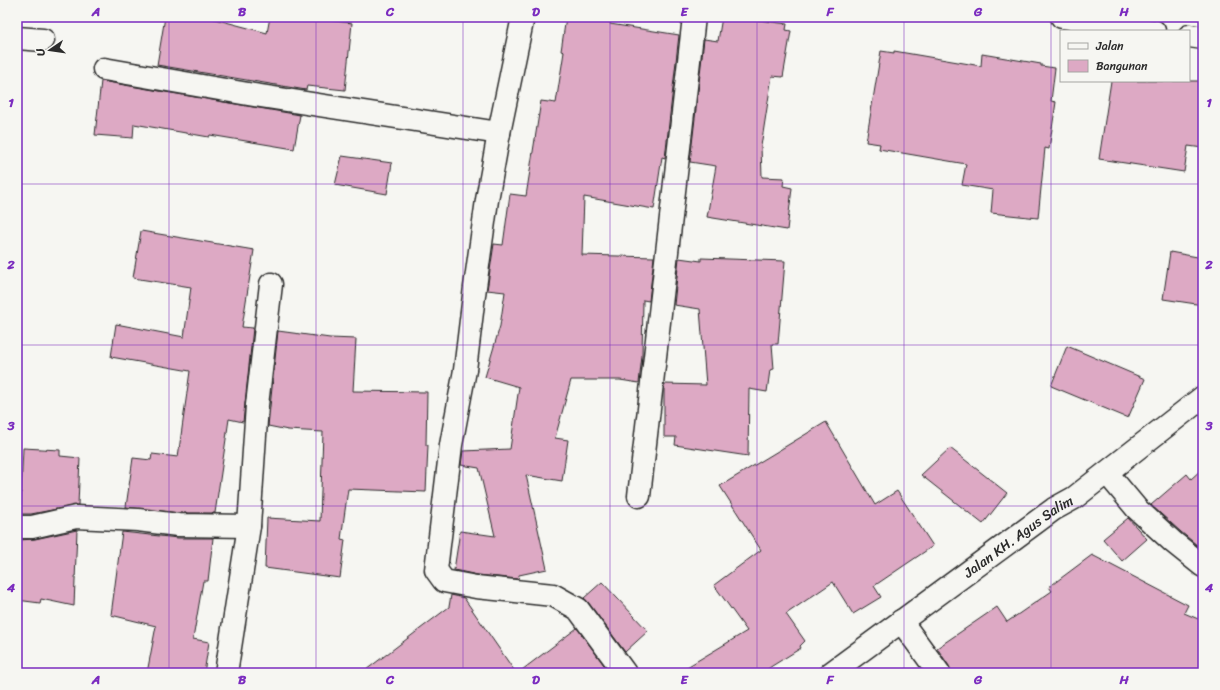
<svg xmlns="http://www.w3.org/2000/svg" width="1220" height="690" viewBox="0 0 1220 690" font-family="Sriracha,sans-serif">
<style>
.building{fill:#dda9c4;stroke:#2b2b2b}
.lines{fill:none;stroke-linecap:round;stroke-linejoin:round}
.street-casing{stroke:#2b2b2b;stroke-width:25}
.secondary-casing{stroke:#2b2b2b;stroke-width:25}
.street{stroke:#f6f6f2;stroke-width:22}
.secondary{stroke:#f6f6f2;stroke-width:22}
.grid{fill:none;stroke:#7b2cbf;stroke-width:1;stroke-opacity:0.55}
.labels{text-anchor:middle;stroke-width:3;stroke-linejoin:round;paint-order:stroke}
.street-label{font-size:14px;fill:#2b2b2b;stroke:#f6f6f2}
.neatline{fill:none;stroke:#7b2cbf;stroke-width:1.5}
.grid-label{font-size:13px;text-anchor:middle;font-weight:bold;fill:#7b2cbf}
</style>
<rect width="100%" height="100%" fill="#f6f6f2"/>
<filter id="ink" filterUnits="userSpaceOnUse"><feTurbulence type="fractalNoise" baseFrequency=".025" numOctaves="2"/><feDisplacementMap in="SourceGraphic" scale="8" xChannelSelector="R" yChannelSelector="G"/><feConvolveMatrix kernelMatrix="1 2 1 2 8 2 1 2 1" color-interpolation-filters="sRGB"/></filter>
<g filter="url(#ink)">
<g class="building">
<path d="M 165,17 L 207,17 L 267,33 L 270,17 L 300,17 L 352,23 L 345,90 L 307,86 L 306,90 L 157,65 Z"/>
<path d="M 566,17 L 599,17 L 599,20 L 611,22 L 610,24 L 679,35 L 665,158 L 662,157 L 654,209 L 584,197 L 582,255 L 654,257 L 649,301 L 643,300 L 642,356 L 639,383 L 620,380 L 571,380 L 555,438 L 568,440 L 562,481 L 526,475 L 547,569 L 519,575 L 518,579 L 478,575 L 454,570 L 460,531 L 495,536 L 479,468 L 461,465 L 463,451 L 510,449 L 519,387 L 485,377 L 500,326 L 505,292 L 487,290 L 494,244 L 503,245 L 510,194 L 526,196 L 541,101 L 556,103 L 564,52 L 561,51 Z"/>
<path d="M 722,17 L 737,17 L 787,24 L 786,30 L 791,31 L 783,77 L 772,76 L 761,146 L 762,177 L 784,178 L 783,186 L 792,188 L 787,230 L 707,217 L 716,166 L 690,162 L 704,39 L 718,41 Z"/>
<path d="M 881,51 L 894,53 L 894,51 L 981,66 L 982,54 L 1041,64 L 1041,66 L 1055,68 L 1051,101 L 1056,102 L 1049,149 L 1045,148 L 1038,218 L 991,213 L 993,190 L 962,185 L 966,164 L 879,149 L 880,144 L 866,142 Z"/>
<path d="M 101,81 L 300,115 L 294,149 L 210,135 L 209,137 L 134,124 L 133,138 L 95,135 Z"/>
<path d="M 1111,81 L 1203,81 L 1203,148 L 1188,146 L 1184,172 L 1099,159 Z"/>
<path d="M 342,156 L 392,163 L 387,194 L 335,185 Z"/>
<path d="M 141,231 L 254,250 L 242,327 L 253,328 L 243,422 L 229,419 L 215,513 L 179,513 L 126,507 L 133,458 L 151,460 L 152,454 L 178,457 L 190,371 L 111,357 L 116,324 L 184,337 L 191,287 L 133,278 Z"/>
<path d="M 1170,252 L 1203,258 L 1203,305 L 1163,299 Z"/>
<path d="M 679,258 L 701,261 L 701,258 L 785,261 L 778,344 L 772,344 L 774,369 L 770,370 L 767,392 L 749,389 L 748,456 L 675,445 L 676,437 L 664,437 L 664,384 L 706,385 L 700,309 L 674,305 Z"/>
<path d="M 278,331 L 330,338 L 356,339 L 353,391 L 427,392 L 426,445 L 428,445 L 426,492 L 348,489 L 341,539 L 345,540 L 340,578 L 265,568 L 267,518 L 320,521 L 323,432 L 288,430 L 268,426 Z"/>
<path d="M 1067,346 L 1145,379 L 1128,418 L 1051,386 Z"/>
<path d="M 826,422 L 875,505 L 897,491 L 933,546 L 874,586 L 881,597 L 853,614 L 833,582 L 786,614 L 805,641 L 800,646 L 801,648 L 772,666 L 762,673 L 677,673 L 747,631 L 714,585 L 761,550 L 720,486 Z"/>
<path d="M 23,448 L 60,450 L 60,456 L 80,458 L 78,505 L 31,514 L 20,514 Z"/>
<path d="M 950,448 L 1007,493 L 983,524 L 921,475 Z"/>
<path d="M 1203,468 L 1203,550 L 1181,532 L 1151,505 L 1187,474 L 1191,479 Z"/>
<path d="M 1128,518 L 1147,539 L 1122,561 L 1103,539 Z"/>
<path d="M 77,530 L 74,606 L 41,599 L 40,603 L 17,600 L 17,557 L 18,557 L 19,540 L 35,539 Z"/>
<path d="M 122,532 L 178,538 L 213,538 L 208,581 L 203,581 L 193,639 L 209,642 L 204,673 L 147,673 L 156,626 L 111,615 Z"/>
<path d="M 1092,555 L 1188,605 L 1184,613 L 1203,621 L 1203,662 L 1198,673 L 951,673 L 949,666 L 937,648 L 997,607 L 1007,622 L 1052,591 L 1049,587 Z"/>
<path d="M 602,582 L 648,631 L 625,652 L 588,602 L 584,598 Z"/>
<path d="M 451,595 L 464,598 L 516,673 L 362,673 L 449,607 Z"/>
<path d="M 577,628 L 607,669 L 602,673 L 518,673 Z"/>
</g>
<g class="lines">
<defs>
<g id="street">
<path d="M 523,17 L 499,133 L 487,200 L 475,287 L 465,370 L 451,445 L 436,570 L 444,581 L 476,587 L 553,595 L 578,609 L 625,673"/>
<path d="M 1062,17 L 1154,31"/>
<path d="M 1189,36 L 1203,38"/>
<path d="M 17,38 L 43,40"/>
<path d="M 104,69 L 248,94 L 499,133"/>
<path d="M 1107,473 L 1137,509 L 1173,542 L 1203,566"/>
<path d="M 639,496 L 694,17"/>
<path d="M 17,527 L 32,527 L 76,517 L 138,520 L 178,525 L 249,526"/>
<path d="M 901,621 L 939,673"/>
<path d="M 226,673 L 249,526 L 257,405 L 271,284"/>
</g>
<g id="secondary">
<path id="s1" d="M 831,673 L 1054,509 L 1074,498 L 1203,397"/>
</g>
</defs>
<use href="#street" class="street-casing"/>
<use href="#secondary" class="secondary-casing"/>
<use href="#street" class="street"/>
<use href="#secondary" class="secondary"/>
</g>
</g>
<path class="grid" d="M 169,17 L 169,673M 316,17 L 316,673M 463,17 L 463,673M 610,17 L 610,673M 757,17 L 757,673M 904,17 L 904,673M 1051,17 L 1051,673M 17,184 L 1203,184M 17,345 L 1203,345M 17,506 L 1203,506"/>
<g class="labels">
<g class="street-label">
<text dy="5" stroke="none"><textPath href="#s1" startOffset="232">Jalan KH. Agus Salim</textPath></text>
</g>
</g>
<rect width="1220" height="690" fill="none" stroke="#f6f6f2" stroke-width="44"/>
<rect x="1060" y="30" width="130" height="52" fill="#f6f6f2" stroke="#a5a5a2"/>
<rect x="1068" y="43" width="20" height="6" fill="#f6f6f2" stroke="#a5a5a2"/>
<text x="1096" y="50" font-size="12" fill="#2b2b2b">Jalan</text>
<rect x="1068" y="60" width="20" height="12" fill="#dda9c4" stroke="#a5a5a2"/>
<text x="1096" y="70" font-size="12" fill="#2b2b2b">Bangunan</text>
<g transform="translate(50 50) rotate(257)" stroke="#f6f6f2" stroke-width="3" paint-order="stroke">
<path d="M0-3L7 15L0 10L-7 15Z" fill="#2b2b2b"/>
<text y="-6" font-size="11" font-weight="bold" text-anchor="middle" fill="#2b2b2b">U</text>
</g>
<rect x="22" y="22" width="1176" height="646" class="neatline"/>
<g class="grid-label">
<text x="96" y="16">A</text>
<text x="242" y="16">B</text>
<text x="390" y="16">C</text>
<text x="536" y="16">D</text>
<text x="684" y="16">E</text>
<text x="830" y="16">F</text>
<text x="978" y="16">G</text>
<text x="1124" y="16">H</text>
<text x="11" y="107">1</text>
<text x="1209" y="107">1</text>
<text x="11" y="269">2</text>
<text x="1209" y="269">2</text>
<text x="11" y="430">3</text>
<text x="1209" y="430">3</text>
<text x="11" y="592">4</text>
<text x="1209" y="592">4</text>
<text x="96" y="684">A</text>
<text x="242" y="684">B</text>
<text x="390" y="684">C</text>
<text x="536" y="684">D</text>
<text x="684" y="684">E</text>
<text x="830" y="684">F</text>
<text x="978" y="684">G</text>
<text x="1124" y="684">H</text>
</g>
</svg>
